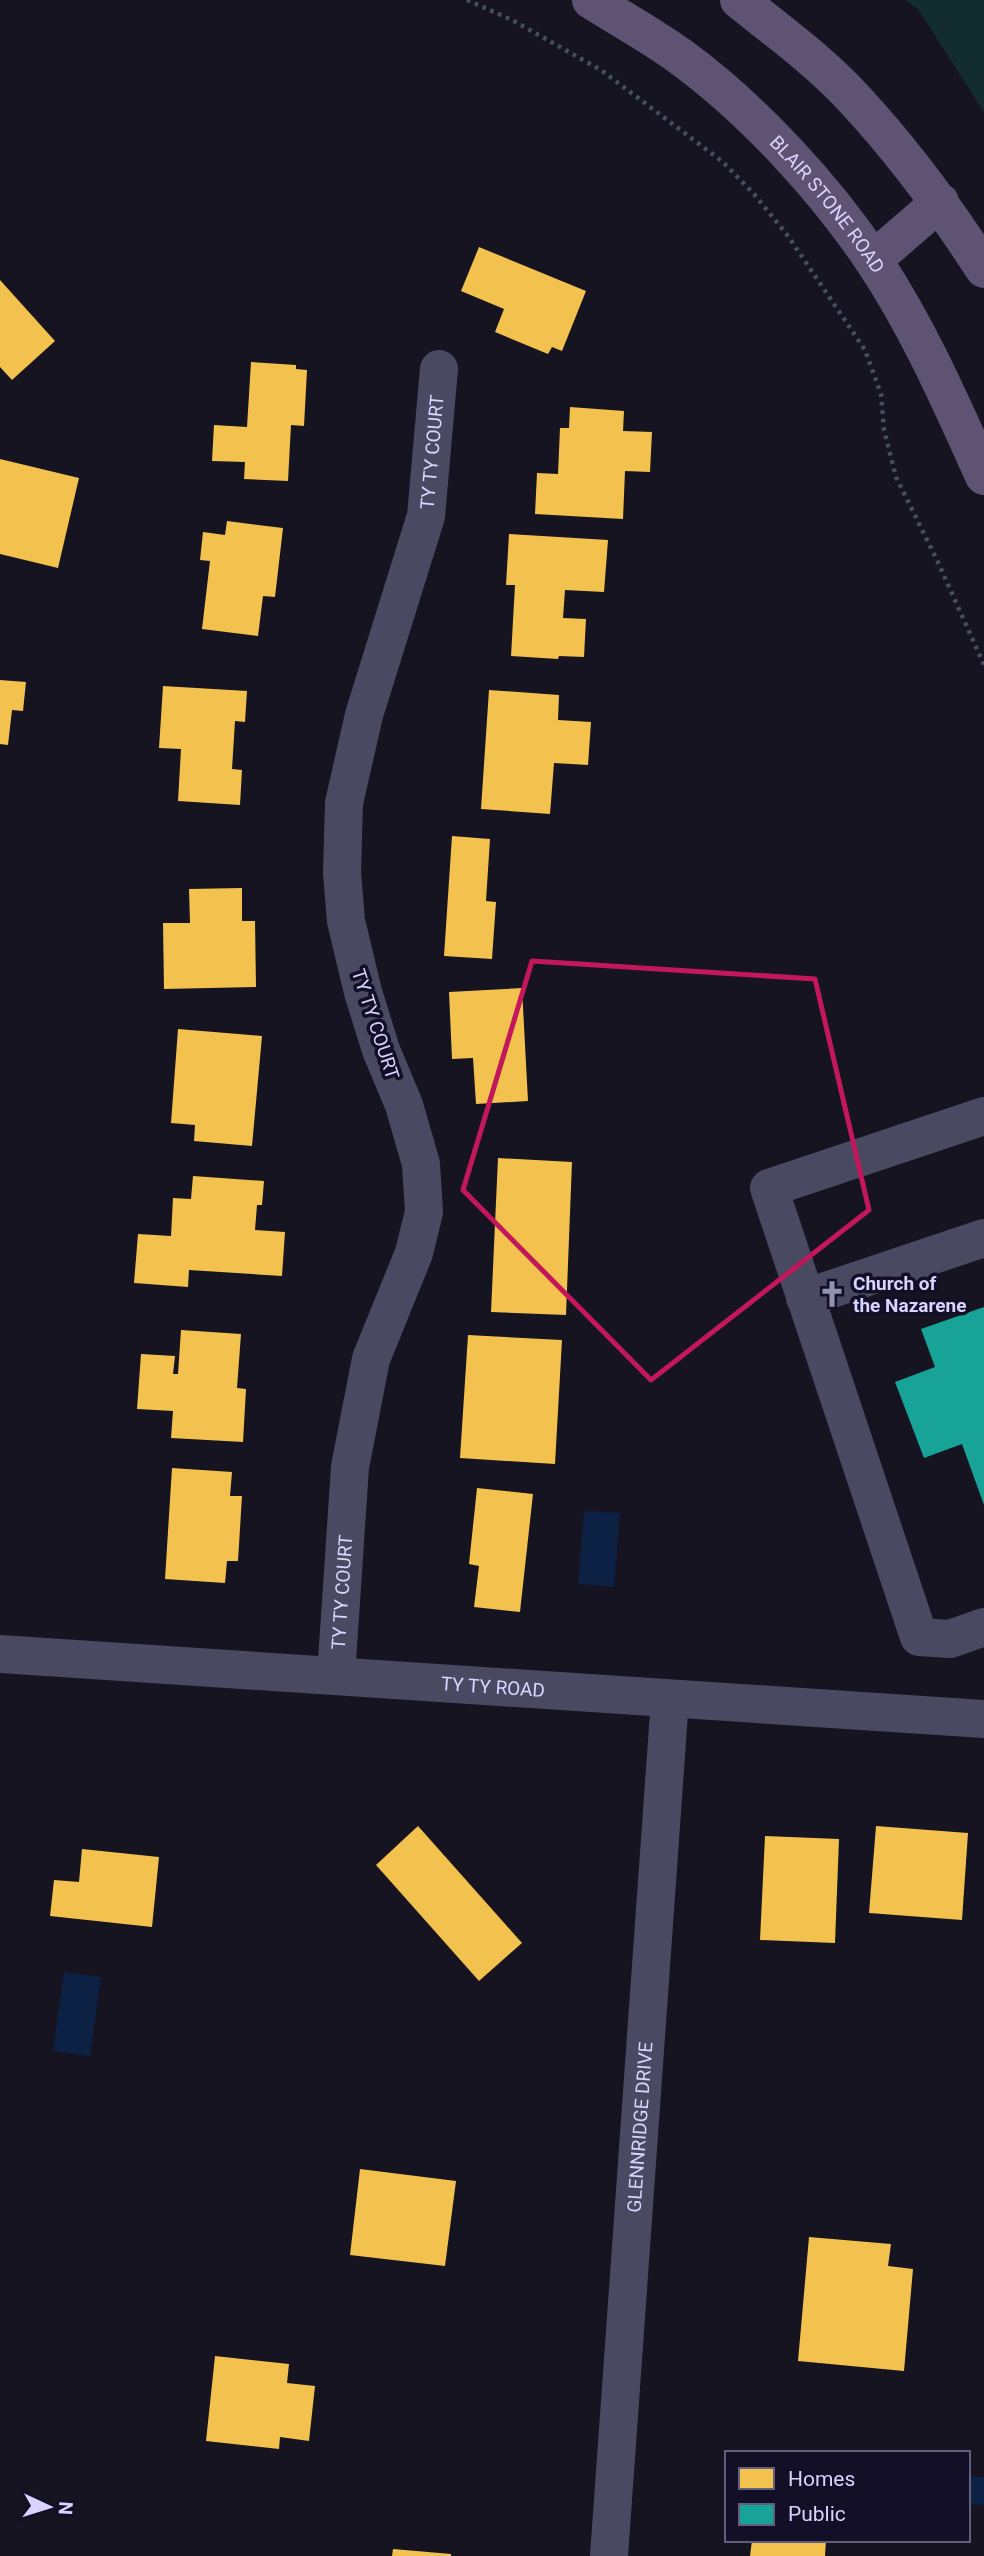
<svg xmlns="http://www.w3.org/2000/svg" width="984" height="2556" viewBox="0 0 984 2556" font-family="Roboto,sans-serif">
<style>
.green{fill:#132c2d}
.water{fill:#0d2144}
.homes{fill:#f2c14e}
.public{fill:#17a398}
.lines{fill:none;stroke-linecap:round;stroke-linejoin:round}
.path{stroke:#44505f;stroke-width:4.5;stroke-dasharray:3.5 5;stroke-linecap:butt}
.minor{stroke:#4a4962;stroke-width:38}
.major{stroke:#5e5373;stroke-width:38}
.marked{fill:none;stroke:#c2185b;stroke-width:5;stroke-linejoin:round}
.labels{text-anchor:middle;stroke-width:7;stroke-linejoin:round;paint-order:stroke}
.street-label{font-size:19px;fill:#d9d4ff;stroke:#130f26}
.poi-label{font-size:19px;font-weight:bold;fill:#d9d4ff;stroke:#130f26;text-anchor:start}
</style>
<rect width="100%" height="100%" fill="#161421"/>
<path class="green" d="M 905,0 L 984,0 L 984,112 L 918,9 Z"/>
<g class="water">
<path d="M 584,1511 L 620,1513 L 614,1587 L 578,1584 Z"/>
<path d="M 64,1972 L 101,1977 L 90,2056 L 53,2051 Z"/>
<path d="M 968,2476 L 984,2477 L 984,2505 L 968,2504 Z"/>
</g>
<g class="homes">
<path d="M 479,247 L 586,291 L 562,351 L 552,347 L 548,354 L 495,332 L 504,309 L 461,291 Z"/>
<path d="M 0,280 L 55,341 L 12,380 L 0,367 Z"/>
<path d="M 251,362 L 296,365 L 296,369 L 307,370 L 304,426 L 291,425 L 288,481 L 244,479 L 245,462 L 212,461 L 214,425 L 247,427 Z"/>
<path d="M 570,407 L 624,411 L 623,431 L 652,432 L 650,472 L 625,471 L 623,519 L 535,514 L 537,473 L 558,474 L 560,428 L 569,428 Z"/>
<path d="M 0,459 L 79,478 L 58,568 L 0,554 Z"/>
<path d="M 227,521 L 283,528 L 275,597 L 263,596 L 258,636 L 202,629 L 210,561 L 200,560 L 203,532 L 225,535 Z"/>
<path d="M 509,534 L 608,540 L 604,592 L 565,590 L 563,618 L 586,619 L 584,657 L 559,656 L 558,659 L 511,656 L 515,585 L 506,585 Z"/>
<path d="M 0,680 L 26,682 L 23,711 L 12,710 L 8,745 L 0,744 Z"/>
<path d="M 163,686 L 247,691 L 245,722 L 235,721 L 232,769 L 242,770 L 240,805 L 178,801 L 181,749 L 159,748 Z"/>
<path d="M 489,690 L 559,695 L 558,720 L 591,722 L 588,765 L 554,763 L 550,814 L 481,809 Z"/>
<path d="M 452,836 L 490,839 L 486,901 L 496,902 L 492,959 L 444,956 Z"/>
<path d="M 242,888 L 242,921 L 255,921 L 256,987 L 164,989 L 163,923 L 190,923 L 189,889 Z"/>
<path d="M 522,988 L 528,1101 L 476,1104 L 473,1058 L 452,1059 L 449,992 Z"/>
<path d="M 178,1029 L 262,1036 L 252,1146 L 194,1141 L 195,1125 L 171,1123 Z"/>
<path d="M 498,1158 L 572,1162 L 566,1315 L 491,1312 Z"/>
<path d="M 193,1176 L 264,1181 L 262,1205 L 257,1205 L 255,1230 L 285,1232 L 282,1276 L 189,1270 L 188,1287 L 134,1283 L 138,1234 L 171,1236 L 173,1198 L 191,1199 Z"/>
<path d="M 181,1330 L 241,1334 L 237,1388 L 246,1389 L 243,1442 L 171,1438 L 173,1411 L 137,1409 L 141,1354 L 175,1356 L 173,1374 L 178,1374 Z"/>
<path d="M 468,1335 L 562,1340 L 555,1464 L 460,1458 Z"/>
<path d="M 172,1468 L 232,1472 L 230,1496 L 242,1496 L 238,1561 L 227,1561 L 225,1583 L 165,1579 Z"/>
<path d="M 477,1488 L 533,1494 L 520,1612 L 474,1607 L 479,1566 L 469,1564 Z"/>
<path d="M 418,1826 L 522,1943 L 479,1981 L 376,1865 Z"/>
<path d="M 876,1826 L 968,1833 L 962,1920 L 869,1913 Z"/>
<path d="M 765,1836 L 839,1839 L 835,1943 L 760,1940 Z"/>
<path d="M 82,1849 L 159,1857 L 152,1927 L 50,1916 L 54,1880 L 79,1882 Z"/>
<path d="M 360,2169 L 456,2181 L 445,2266 L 350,2255 Z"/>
<path d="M 809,2237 L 891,2244 L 888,2266 L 913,2269 L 904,2371 L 798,2361 Z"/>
<path d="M 215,2356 L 289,2364 L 287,2383 L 315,2386 L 309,2441 L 280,2437 L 279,2449 L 206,2441 Z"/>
<path d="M 752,2540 L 826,2540 L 825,2556 L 750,2556 Z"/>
<path d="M 393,2549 L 451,2554 L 451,2556 L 392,2556 Z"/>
</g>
<path class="public" d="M 984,1307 L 984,1505 L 962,1444 L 924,1458 L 895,1382 L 935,1367 L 921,1329 Z"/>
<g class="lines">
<path class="path" d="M 467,0 L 512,20 L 601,70 L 723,162 L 754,194 L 788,236 L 865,350 L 881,394 L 884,430 L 896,477 L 937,560 L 984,665"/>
<g class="minor">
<path d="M 984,1116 L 769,1188 L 919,1637 L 950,1639 L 984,1627"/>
<path d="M 805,1298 L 984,1238"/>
<path id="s1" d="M 0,1654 L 984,1719"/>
<path id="s2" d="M 336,1676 L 350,1467 L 371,1359 L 414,1253 L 424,1212 L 421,1164 L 404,1105 L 381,1050 L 363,992 L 346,921 L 342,873 L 344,803 L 364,715 L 426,516 L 439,369"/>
<path id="s3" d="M 609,2556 L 670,1699"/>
</g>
<g class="major">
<path id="s4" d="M 591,0 C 621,19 652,36 681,57 C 751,108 825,188 873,260 C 918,327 951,403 984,476"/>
<path d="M 739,0 C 779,32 822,63 857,102 C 904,153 946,210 984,269"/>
<path d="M 873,260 L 940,202"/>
</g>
</g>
<path class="marked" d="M 532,961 L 815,979 L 869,1210 L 651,1380 L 463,1190 Z"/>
<defs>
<symbol id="church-bare" viewBox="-9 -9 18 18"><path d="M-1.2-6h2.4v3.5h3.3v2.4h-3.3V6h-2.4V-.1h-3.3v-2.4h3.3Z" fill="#9591b1" stroke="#130f26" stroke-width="2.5" paint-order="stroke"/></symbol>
</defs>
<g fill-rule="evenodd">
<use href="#church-bare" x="813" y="1275" width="38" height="38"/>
</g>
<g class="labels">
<g class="street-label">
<text dy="7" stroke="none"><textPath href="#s4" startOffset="315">BLAIR STONE ROAD</textPath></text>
<text dy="7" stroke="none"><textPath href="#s2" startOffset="1260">TY TY COURT</textPath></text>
<text transform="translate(376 1024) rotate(72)" y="7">TY TY COURT</text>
<text dy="7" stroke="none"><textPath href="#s2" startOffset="84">TY TY COURT</textPath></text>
<text dy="7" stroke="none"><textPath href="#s1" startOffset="494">TY TY ROAD</textPath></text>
<text dy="7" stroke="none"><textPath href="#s3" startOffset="430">GLENNRIDGE DRIVE</textPath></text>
</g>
<g class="poi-label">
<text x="853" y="1290">Church of<tspan x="853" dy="22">the Nazarene</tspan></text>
</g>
</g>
<rect x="725" y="2451" width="245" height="91" fill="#130f26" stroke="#625e7d" stroke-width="2"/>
<rect x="739" y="2468" width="35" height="21" fill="#f2c14e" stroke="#625e7d" stroke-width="2"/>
<text x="788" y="2486" font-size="21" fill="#d9d4ff">Homes</text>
<rect x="739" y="2504" width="35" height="21" fill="#17a398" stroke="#625e7d" stroke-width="2"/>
<text x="788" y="2521" font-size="21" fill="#d9d4ff">Public</text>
<g transform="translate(49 2507) rotate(94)" stroke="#130f26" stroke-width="5" paint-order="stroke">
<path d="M0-5L12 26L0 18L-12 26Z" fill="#d9d4ff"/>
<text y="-10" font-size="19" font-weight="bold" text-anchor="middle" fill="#d9d4ff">N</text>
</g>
</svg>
